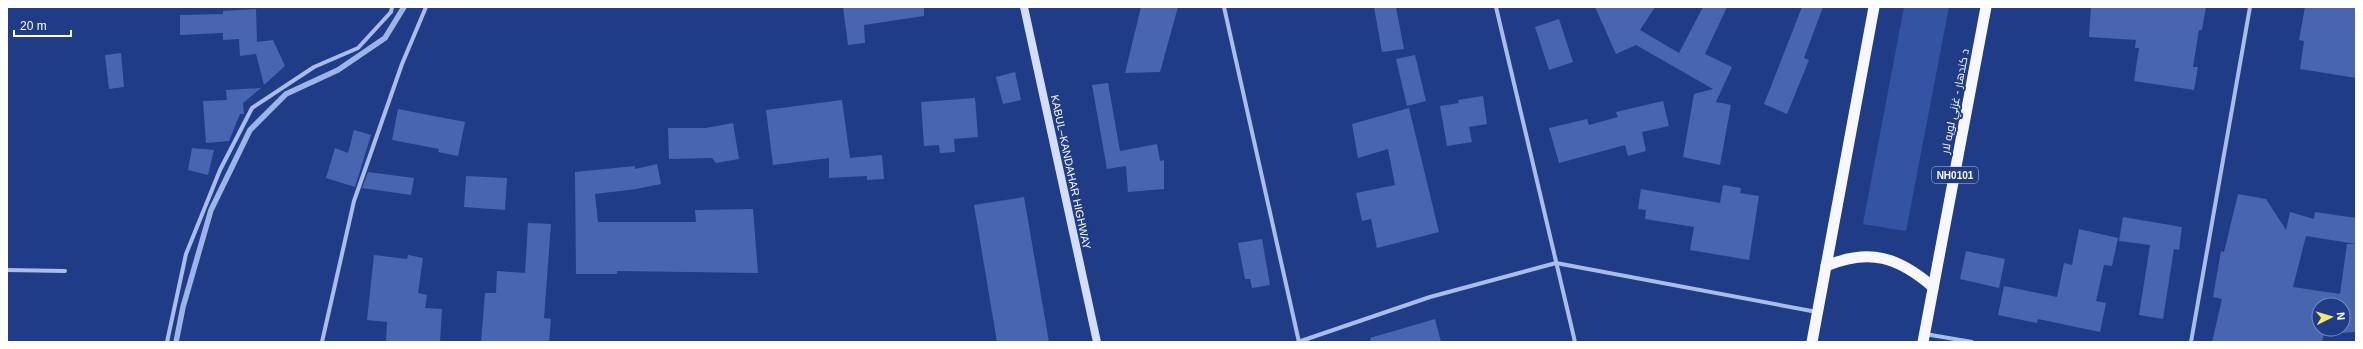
<svg xmlns="http://www.w3.org/2000/svg" width="2363" height="349" viewBox="0 0 2363 349" font-family="Helvetica,Cairo,sans-serif">
<style>
.green{fill:#3454a3}
.lines{fill:none;stroke-linecap:round;stroke-linejoin:round}
.stream{stroke:#9db4eb;stroke-width:5.5}
.building{fill:#4965af;fill-rule:evenodd}
.minor{stroke:#a9bcea;stroke-width:4}
.secondary{stroke:#d5def8;stroke-width:8}
.trunk{stroke:#f6f8fe;stroke-width:11}
.labels{text-anchor:middle;stroke-width:4;stroke-linejoin:round;paint-order:stroke}
.shield{fill:#203c86;stroke:#bcc4db;stroke-width:1}
.shield-label{font-size:10px;font-weight:bold;fill:#fff}
.street-label{font-size:11px;fill:#fff;stroke:#203c86}
</style>
<rect width="100%" height="100%" fill="#203c86"/>
<path class="green" d="M 1904,7 L 1949,7 L 1906,231 L 1863,224 Z"/>
<g class="lines">
<path class="stream" d="M 176,342 L 183,307 L 211,210 L 250,130 L 286,94 L 338,70 L 385,38 L 404,7"/>
</g>
<g class="building">
<path d="M 843,7 L 924,7 L 924,16 L 864,25 L 865,43 L 848,45 Z"/>
<path d="M 1141,7 L 1178,7 L 1160,72 L 1125,73 Z"/>
<path d="M 1374,7 L 1396,7 L 1404,49 L 1382,52 Z"/>
<path d="M 1595,7 L 1655,7 L 1640,30 L 1679,53 L 1703,7 L 1727,7 L 1705,54 L 1732,67 L 1716,102 L 1731,105 L 1720,165 L 1683,157 L 1694,94 L 1713,89 L 1636,45 L 1616,54 Z"/>
<path d="M 1802,7 L 1823,7 L 1804,58 L 1809,60 L 1787,114 L 1764,104 Z"/>
<path d="M 2091,7 L 2206,7 L 2202,30 L 2199,30 L 2193,67 L 2198,67 L 2194,90 L 2134,81 L 2139,48 L 2135,48 L 2136,40 L 2089,37 Z"/>
<path d="M 2305,7 L 2356,7 L 2356,78 L 2300,69 L 2304,41 L 2299,40 Z"/>
<path d="M 256,9 L 257,42 L 273,40 L 285,66 L 264,85 L 256,54 L 240,56 L 239,39 L 223,40 L 223,33 L 180,35 L 180,15 L 223,14 L 223,11 Z"/>
<path d="M 1559,19 L 1573,62 L 1549,70 L 1535,27 Z"/>
<path d="M 121,53 L 124,87 L 109,89 L 105,55 Z"/>
<path d="M 1415,55 L 1426,101 L 1407,106 L 1396,59 Z"/>
<path d="M 1015,72 L 1021,100 L 1003,104 L 996,77 Z"/>
<path d="M 1108,83 L 1120,151 L 1157,144 L 1160,161 L 1164,160 L 1164,189 L 1128,192 L 1126,166 L 1107,169 L 1092,85 Z"/>
<path d="M 261,88 L 243,103 L 244,114 L 240,114 L 229,141 L 206,143 L 203,101 L 227,100 L 226,90 Z"/>
<path d="M 1483,96 L 1487,124 L 1469,127 L 1472,142 L 1447,146 L 1440,106 L 1459,103 L 1458,100 Z"/>
<path d="M 975,98 L 978,137 L 954,139 L 955,152 L 940,153 L 939,145 L 924,146 L 921,102 Z"/>
<path d="M 842,100 L 850,158 L 882,155 L 884,179 L 867,180 L 867,176 L 829,178 L 829,158 L 773,165 L 766,110 Z"/>
<path d="M 1663,101 L 1669,126 L 1642,132 L 1646,151 L 1628,156 L 1625,145 L 1559,163 L 1549,128 L 1587,119 L 1589,125 L 1618,117 L 1616,112 Z"/>
<path d="M 1409,108 L 1439,232 L 1377,248 L 1371,219 L 1362,221 L 1356,193 L 1395,185 L 1388,149 L 1358,158 L 1352,124 Z"/>
<path d="M 398,109 L 465,122 L 458,156 L 438,152 L 439,149 L 392,140 Z"/>
<path d="M 733,123 L 739,159 L 716,163 L 712,158 L 669,159 L 668,128 L 706,128 Z"/>
<path d="M 354,130 L 371,135 L 355,187 L 326,178 L 335,148 L 348,153 Z"/>
<path d="M 192,148 L 214,150 L 208,175 L 188,170 Z"/>
<path d="M 657,164 L 661,184 L 636,189 L 595,194 L 598,222 L 696,222 L 695,210 L 753,209 L 758,273 L 617,271 L 617,274 L 576,274 L 575,172 L 635,166 L 635,169 Z"/>
<path d="M 368,172 L 414,178 L 411,195 L 362,188 Z"/>
<path d="M 466,176 L 507,178 L 505,210 L 464,207 Z"/>
<path d="M 1723,185 L 1741,188 L 1740,193 L 1759,196 L 1749,260 L 1690,250 L 1694,227 L 1645,219 L 1646,210 L 1638,209 L 1641,189 L 1720,203 Z"/>
<path d="M 2238,194 L 2266,199 L 2286,230 L 2290,212 L 2314,219 L 2315,212 L 2356,218 L 2356,244 L 2306,236 L 2293,287 L 2340,294 L 2347,244 L 2356,244 L 2356,332 L 2324,334 L 2322,342 L 2212,342 L 2222,299 L 2213,297 L 2221,251 L 2224,252 ZM 2319,305 L 2343,305 L 2343,329 L 2319,329 Z"/>
<path d="M 1024,197 L 1049,342 L 997,342 L 974,205 Z"/>
<path d="M 2123,217 L 2182,227 L 2179,250 L 2174,249 L 2163,319 L 2139,315 L 2150,245 L 2119,241 Z"/>
<path d="M 528,223 L 551,224 L 544,318 L 551,319 L 549,342 L 481,342 L 485,293 L 496,293 L 497,271 L 525,273 Z"/>
<path d="M 2079,229 L 2118,238 L 2112,266 L 2104,265 L 2096,301 L 2106,303 L 2100,332 L 2038,319 L 2037,323 L 1998,315 L 2004,286 L 2057,297 L 2064,263 L 2072,265 Z"/>
<path d="M 1262,239 L 1270,285 L 1252,288 L 1250,279 L 1245,279 L 1238,243 Z"/>
<path d="M 1966,251 L 2005,259 L 1999,288 L 1960,279 Z"/>
<path d="M 374,255 L 407,259 L 408,255 L 423,258 L 418,293 L 427,295 L 425,308 L 442,309 L 440,342 L 386,342 L 387,322 L 367,320 Z"/>
<path d="M 1435,319 L 1441,342 L 1371,342 L 1370,338 Z"/>
</g>
<g class="lines">
<g class="minor">
<path d="M 1224,7 L 1299,342"/>
<path d="M 1496,7 L 1575,342"/>
<path d="M 7,270 L 65,271"/>
<path d="M 1925,334 L 1972,342"/>
<path d="M 167,342 L 186,254 L 220,170 L 252,108 L 314,67 L 358,48 L 391,12 L 392,7"/>
<path d="M 322,342 L 354,201 L 402,64 L 426,7"/>
<path d="M 1298,342 L 1430,297 L 1556,263 L 1817,312"/>
<path d="M 2191,342 L 2250,7"/>
</g>
<path class="secondary" d="M 1024,7 L 1097,342"/>
<g class="trunk">
<path d="M 1826,266 C 1870,248 1898,257 1933,287"/>
<path d="M 1812,342 L 1874,7"/>
<path d="M 1923,342 L 1986,7"/>
</g>
</g>
<g class="labels">
<rect class="shield" x="1932" y="167" width="46" height="16" rx="3"/>
<g class="shield-label">
<text x="1955" y="179">NH0101</text>
</g>
<g class="street-label">
<text transform="translate(1955 101) rotate(-79)" y="4">د کندهار - غزني لويه لار</text>
<text transform="translate(1071 172) rotate(78)" y="4">KABUL–KANDAHAR HIGHWAY</text>
</g>
</g>
<rect width="2363" height="349" fill="none" stroke="#ffffff" stroke-width="16"/>
<g transform="translate(2331 317) rotate(85)"><circle r="19" fill="#203c86" stroke="#798ab6"/>
<path d="M0-3L7 15L0 10L-7 15Z" fill="#f7e66a"/>
<text y="-6" font-size="11" font-weight="bold" text-anchor="middle" fill="#ffffff">N</text>
</g>
<path d="M14 30v6h57v-6" fill="none" stroke="#ffffff" stroke-width="2"/>
<text x="20" y="30" font-size="12" fill="#ffffff" stroke="#203c86" stroke-width="3" paint-order="stroke">20 m</text>
</svg>
